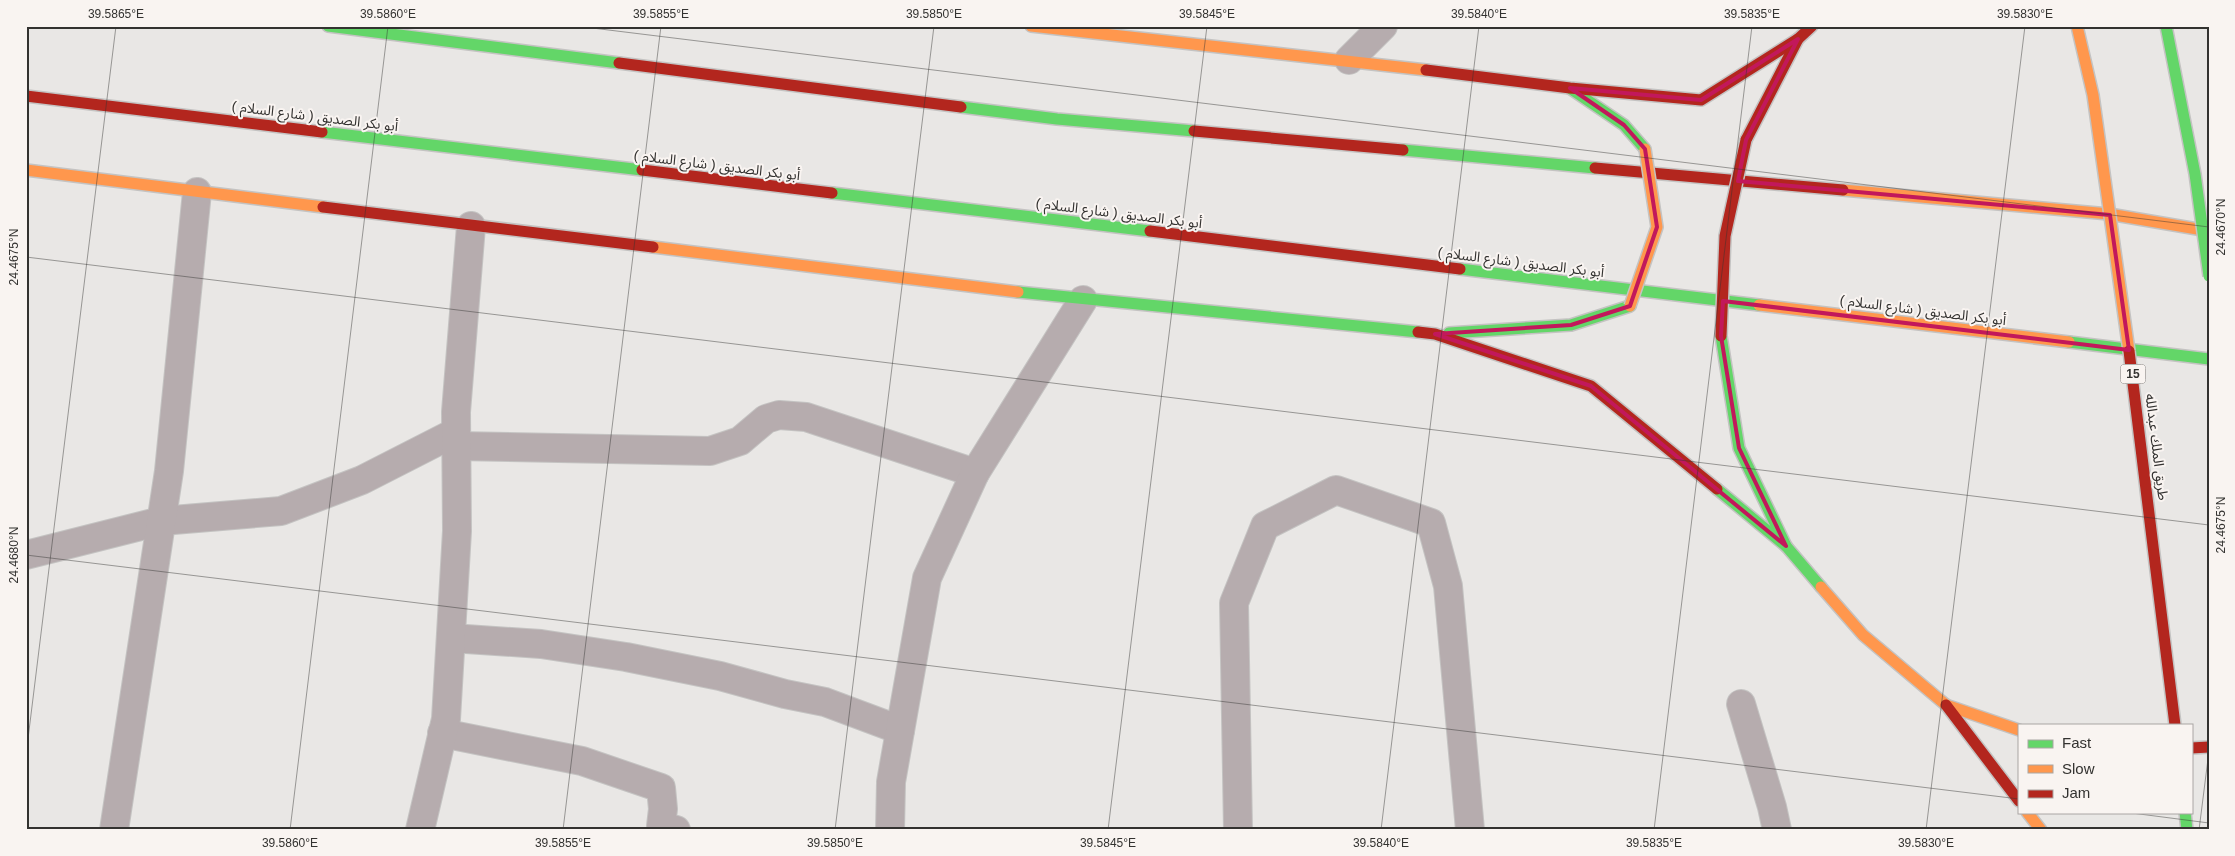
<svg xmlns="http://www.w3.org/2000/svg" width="2235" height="856" viewBox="0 0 2235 856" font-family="Helvetica,'Noto Sans Arabic',sans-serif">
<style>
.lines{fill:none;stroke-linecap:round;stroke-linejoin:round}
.street-casing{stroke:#c4c3c2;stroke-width:30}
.fast-casing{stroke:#c4c3c2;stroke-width:14}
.slow-casing{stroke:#c4c3c2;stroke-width:14}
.jam-casing{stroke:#c4c3c2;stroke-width:14}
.street{stroke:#b6acae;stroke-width:28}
.fast{stroke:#63d668;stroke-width:11}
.slow{stroke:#ff974d;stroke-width:11}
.jam{stroke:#b3261e;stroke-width:11}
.fast-bridge-casing{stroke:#c4c3c2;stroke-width:14;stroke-linecap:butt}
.slow-bridge-casing{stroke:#c4c3c2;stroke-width:14;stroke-linecap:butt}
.jam-bridge-casing{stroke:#c4c3c2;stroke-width:14;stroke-linecap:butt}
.fast-bridge{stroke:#63d668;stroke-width:11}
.slow-bridge{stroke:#ff974d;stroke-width:11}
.jam-bridge{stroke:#b3261e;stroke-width:11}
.marked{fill:none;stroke:#c2185b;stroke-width:4;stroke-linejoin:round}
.ticks{fill:none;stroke:#333230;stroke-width:1;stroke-opacity:0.45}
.labels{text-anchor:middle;stroke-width:4;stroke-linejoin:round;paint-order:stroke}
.shield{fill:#f9f4f1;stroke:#6e6c6a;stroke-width:1}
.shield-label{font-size:12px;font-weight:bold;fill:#333230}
.street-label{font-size:14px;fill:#333230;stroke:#f9f4f1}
.neatline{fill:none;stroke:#333230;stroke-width:2}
.ticks-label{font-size:12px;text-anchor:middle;fill:#333230}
</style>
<rect width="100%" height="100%" fill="#e9e7e5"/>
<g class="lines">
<defs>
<g id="street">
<path d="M 1349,60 L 1383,26"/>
<path d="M 456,446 L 710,451 L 740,441 L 766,419 L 779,415 L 806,417 L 975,473"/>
<path d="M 26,555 L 161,521 L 281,511 L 362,480 L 456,432"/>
<path d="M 451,638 L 541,644 L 626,657 L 720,676 L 785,694 L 825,702 L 900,730"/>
<path d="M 1741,704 L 1772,807 L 1777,830"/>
<path d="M 442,733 L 582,761 L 661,788 L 663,809 L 661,826 L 676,830"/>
<path d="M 114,830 L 169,471 L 197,192"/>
<path d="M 420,830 L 446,719 L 457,531 L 456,412 L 471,226"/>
<path d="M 890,830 L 891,782 L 927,578 L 975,473 L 1083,300"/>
<path d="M 1238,830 L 1234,603 L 1265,526 L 1336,490 L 1431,523 L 1448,586 L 1470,830"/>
</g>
<g id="fast">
<path d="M 328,26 L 619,63"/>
<path d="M 1571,89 L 1624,125 L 1645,149"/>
<path d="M 961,107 L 1057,119 L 1194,131"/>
<path d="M 322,132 L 642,170"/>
<path d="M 1403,150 L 1595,168"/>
<path d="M 832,193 L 1150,231"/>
<path d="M 1460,269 L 1759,305"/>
<path d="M 1018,292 L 1418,332"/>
<path d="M 1449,333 L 1571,325 L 1630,306"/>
<path d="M 1721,336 L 1739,448 L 1786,546 L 1821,587"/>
<path d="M 2069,342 L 2209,359"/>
<path d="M 1717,489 L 1786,546"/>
<path d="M 2185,812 L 2187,830"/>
</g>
<g id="slow">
<path d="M 1031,26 L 1426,70"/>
<path d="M 26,170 L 323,207"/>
<path d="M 1843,190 L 2109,214 L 2209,231"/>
<path d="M 653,247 L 1018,292"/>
<path d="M 1759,305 L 2069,342"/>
<path d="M 1821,587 L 1863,635 L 1946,705 L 2019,730"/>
<path d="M 2027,812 L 2041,830"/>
</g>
<g id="jam">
<path d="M 619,63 L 961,107"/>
<path d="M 1426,70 L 1570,88 L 1701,100 L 1798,39"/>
<path d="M 26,96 L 322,132"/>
<path d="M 1194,131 L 1403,150"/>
<path d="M 1746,140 L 1798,39 L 1812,26"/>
<path d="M 1595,168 L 1843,190"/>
<path d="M 642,170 L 832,193"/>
<path d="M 323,207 L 653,247"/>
<path d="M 1150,231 L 1460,269"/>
<path d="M 1418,332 L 1435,334 L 1591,386 L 1717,489"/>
<path d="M 1946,705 L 2019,801"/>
<path d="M 2191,748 L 2209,747"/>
</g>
</defs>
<use href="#street" class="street-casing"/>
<use href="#fast" class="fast-casing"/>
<use href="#slow" class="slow-casing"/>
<use href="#jam" class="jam-casing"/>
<use href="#street" class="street"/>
<use href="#fast" class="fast"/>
<use href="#slow" class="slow"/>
<use href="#jam" class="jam"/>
<defs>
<path id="fast-bridge" d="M 2166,26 L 2195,174 L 2209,276"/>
<g id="slow-bridge">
<path d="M 2077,26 L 2093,95 L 2129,351"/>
<path d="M 1630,306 L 1657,227 L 1645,149"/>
</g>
<g id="jam-bridge">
<path d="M 1721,336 L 1725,236 L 1746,140"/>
<path d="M 2129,351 L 2175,725"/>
</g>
</defs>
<use href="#fast-bridge" class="fast-bridge-casing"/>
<use href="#slow-bridge" class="slow-bridge-casing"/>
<use href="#jam-bridge" class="jam-bridge-casing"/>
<use href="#fast-bridge" class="fast-bridge"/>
<use href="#slow-bridge" class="slow-bridge"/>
<use href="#jam-bridge" class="jam-bridge"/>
</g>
<path class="marked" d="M 1798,39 L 1746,140 L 1738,181 L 2110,215 L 2129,350 L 1723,301 L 1721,336 L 1739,448 L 1786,546 L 1591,386 L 1435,334 L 1571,325 L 1630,306 L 1657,227 L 1645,149 L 1624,125 L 1570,88 L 1701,100 Z"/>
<path class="ticks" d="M 576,26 L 2209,227M 26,257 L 2209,525M 26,555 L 2019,799M 26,755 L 116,26M 2124,812 L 2209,823M 290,830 L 388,26M 563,830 L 661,26M 835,830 L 934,26M 1108,830 L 1207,26M 1381,830 L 1479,26M 1654,830 L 1752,26M 1926,830 L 2025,26M 2199,830 L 2209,751"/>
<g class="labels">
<rect class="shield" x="2120.5" y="364.5" width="25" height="19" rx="4"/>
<g class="shield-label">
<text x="2133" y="378">15</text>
</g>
<g class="street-label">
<text transform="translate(315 116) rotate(7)" y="5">( شارع السلام ) أبو بكر الصديق</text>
<text transform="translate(717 165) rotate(7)" y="5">( شارع السلام ) أبو بكر الصديق</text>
<text transform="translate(1119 213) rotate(7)" y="5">( شارع السلام ) أبو بكر الصديق</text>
<text transform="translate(1521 262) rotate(7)" y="5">( شارع السلام ) أبو بكر الصديق</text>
<text transform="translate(1923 310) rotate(7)" y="5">( شارع السلام ) أبو بكر الصديق</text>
<text transform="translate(2157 447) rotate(83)" y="5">طريق الملك عبدالله</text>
</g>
</g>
<rect width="2235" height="856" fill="none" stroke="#f9f4f1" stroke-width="55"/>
<rect x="2018" y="724" width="175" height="90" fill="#f9f4f1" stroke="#aaa6a4"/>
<rect x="2028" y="740" width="25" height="8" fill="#63d668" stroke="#aaa6a4"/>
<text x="2062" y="748" font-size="15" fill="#333230">Fast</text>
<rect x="2028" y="765" width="25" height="8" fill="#ff974d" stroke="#aaa6a4"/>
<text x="2062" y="774" font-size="15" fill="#333230">Slow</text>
<rect x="2028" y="790" width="25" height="8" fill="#b3261e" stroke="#aaa6a4"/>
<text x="2062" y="798" font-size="15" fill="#333230">Jam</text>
<rect x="28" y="28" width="2180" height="800" class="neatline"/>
<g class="ticks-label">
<text x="116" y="18">39.5865°E</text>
<text x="388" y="18">39.5860°E</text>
<text x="661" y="18">39.5855°E</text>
<text x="934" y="18">39.5850°E</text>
<text x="1207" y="18">39.5845°E</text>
<text x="1479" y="18">39.5840°E</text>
<text x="1752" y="18">39.5835°E</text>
<text x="2025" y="18">39.5830°E</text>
<text transform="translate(2221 227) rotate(-90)" y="4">24.4670°N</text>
<text transform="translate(14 257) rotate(-90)" y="4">24.4675°N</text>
<text transform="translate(2221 525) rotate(-90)" y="4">24.4675°N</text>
<text transform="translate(14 555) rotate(-90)" y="4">24.4680°N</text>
<text x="290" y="847">39.5860°E</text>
<text x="563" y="847">39.5855°E</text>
<text x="835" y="847">39.5850°E</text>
<text x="1108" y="847">39.5845°E</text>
<text x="1381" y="847">39.5840°E</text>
<text x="1654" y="847">39.5835°E</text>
<text x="1926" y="847">39.5830°E</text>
</g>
</svg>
